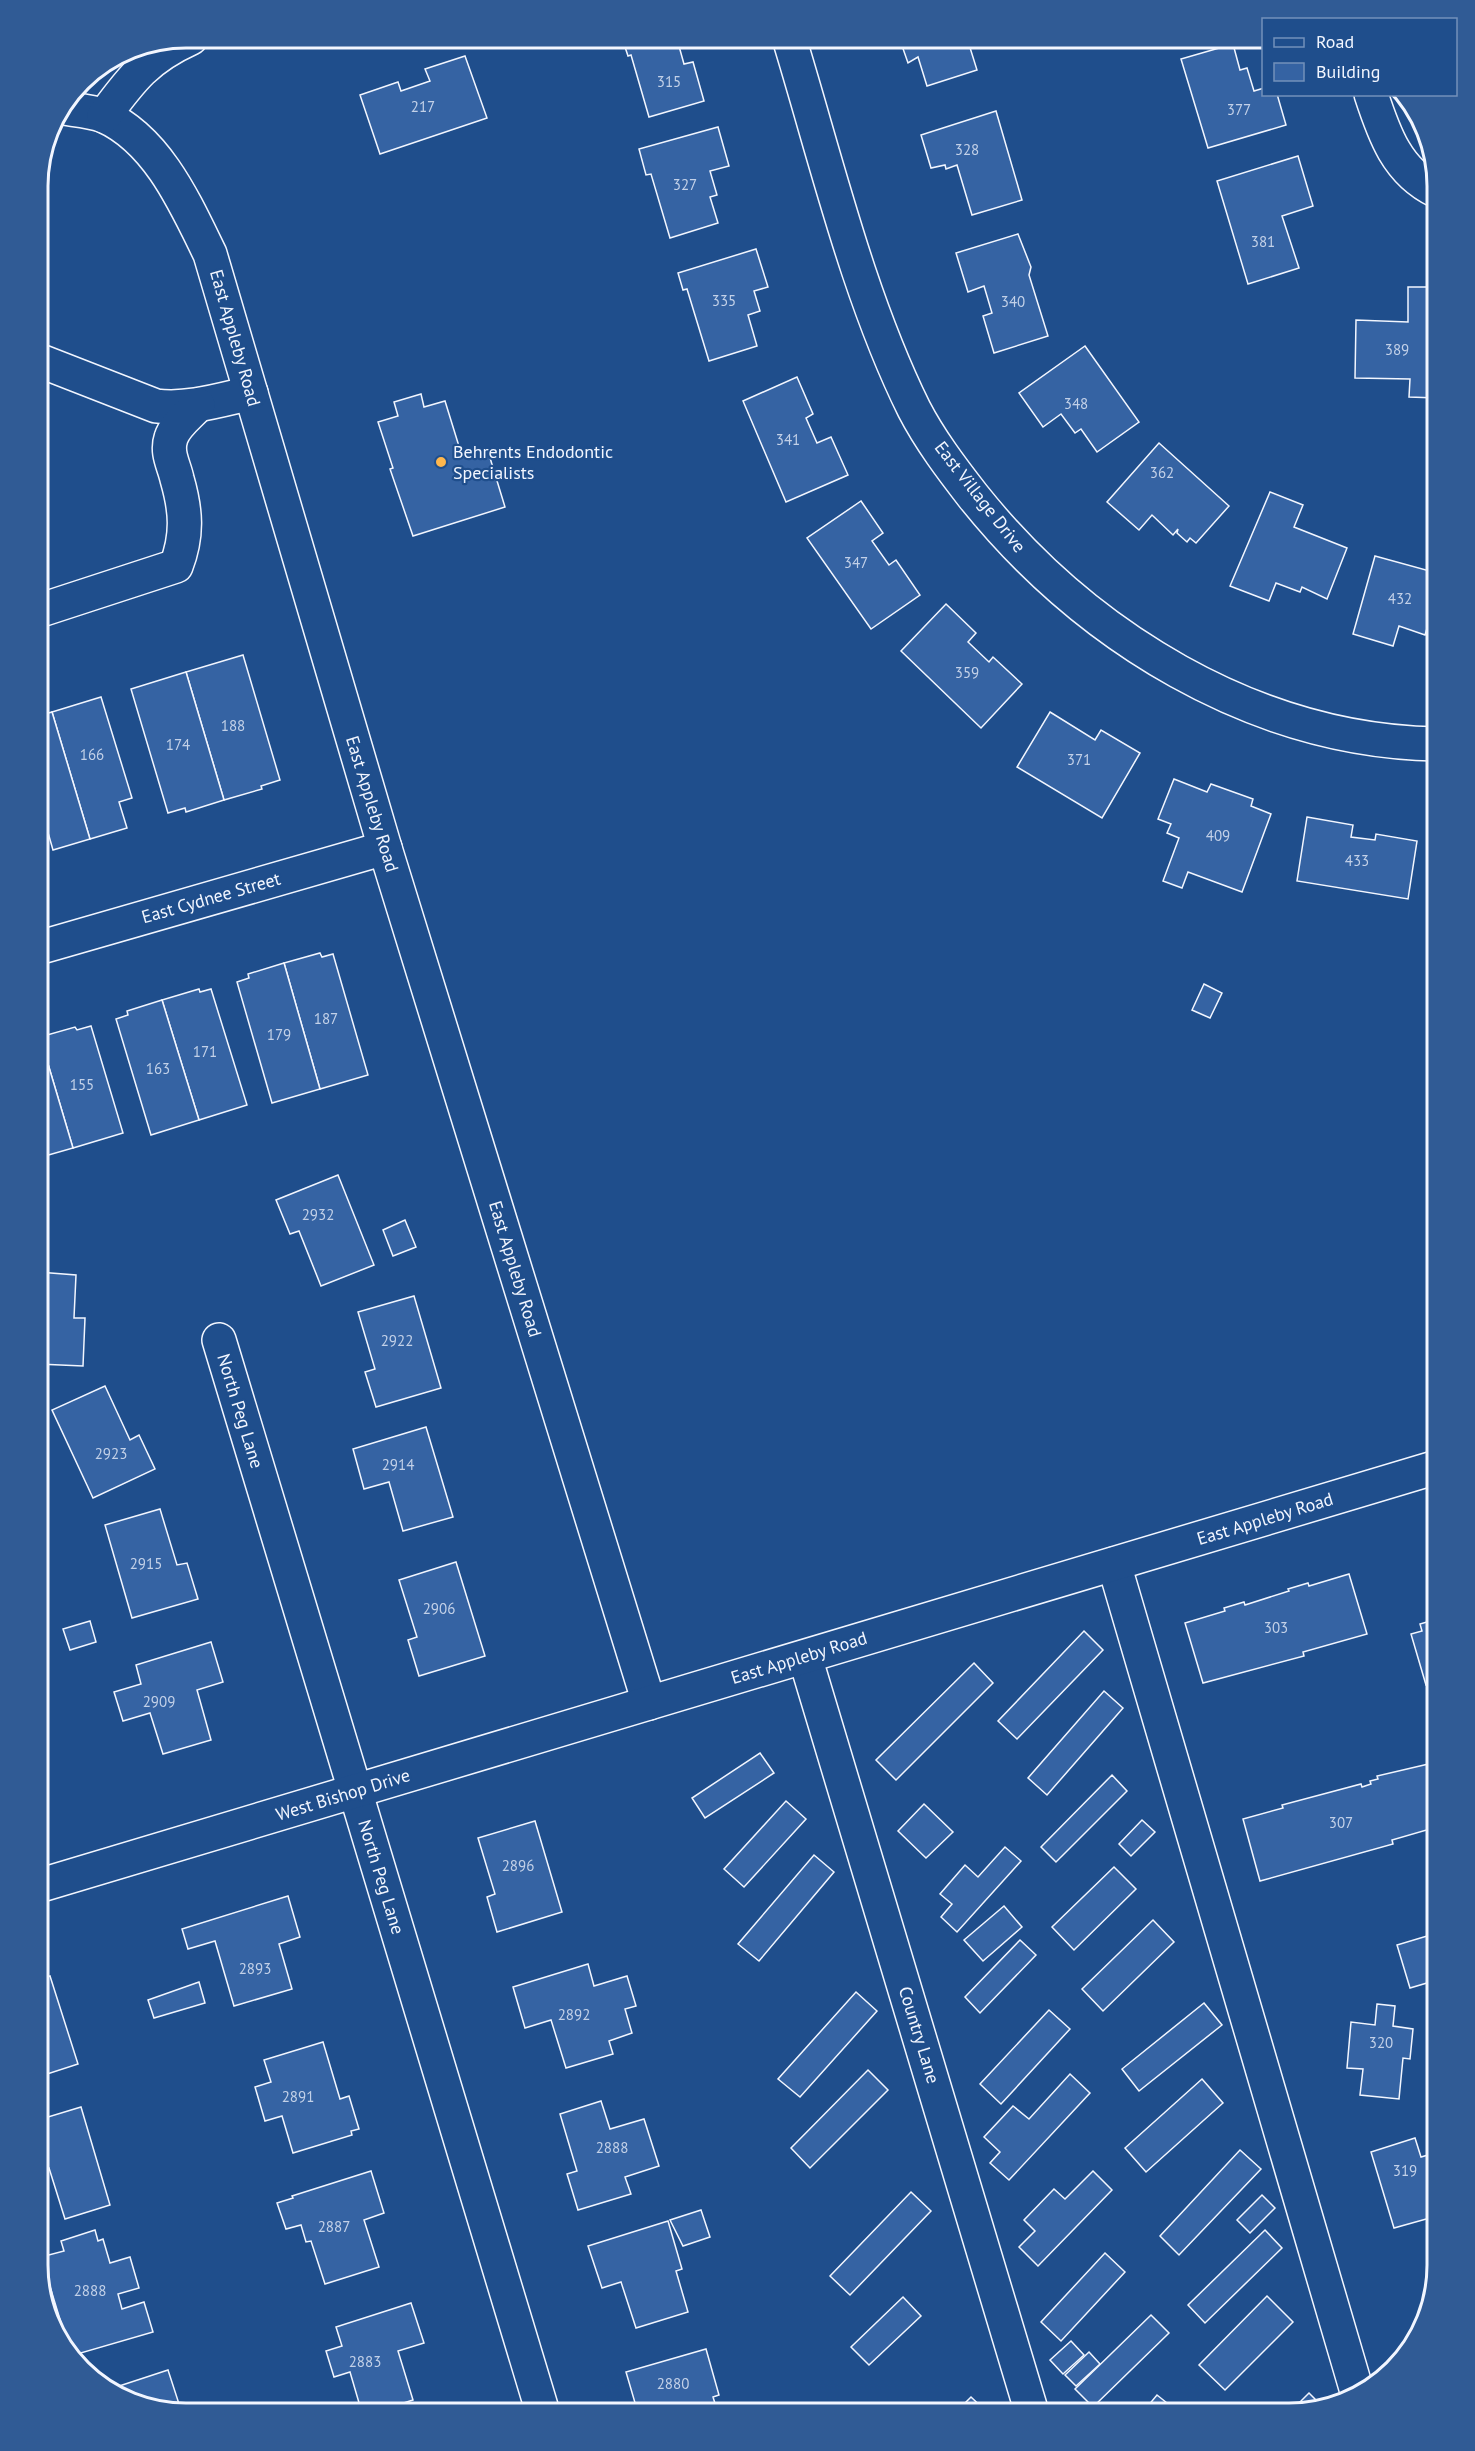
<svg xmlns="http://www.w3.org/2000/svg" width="1475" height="2451" viewBox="0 0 1475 2451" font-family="'PT Sans',sans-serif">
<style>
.building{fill:#3563a3;stroke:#f2f6ff;stroke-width:1.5}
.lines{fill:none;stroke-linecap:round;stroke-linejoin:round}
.minor-casing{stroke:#f2f6ff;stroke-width:36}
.minor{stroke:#1f4e8c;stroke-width:33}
.poi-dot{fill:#ffb74d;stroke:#1f4e8c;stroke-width:2}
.labels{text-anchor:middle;stroke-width:4.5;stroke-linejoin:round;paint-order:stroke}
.number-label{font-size:15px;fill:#c3d1e8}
.street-label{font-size:18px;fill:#f2f6ff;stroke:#1f4e8c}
.poi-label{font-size:18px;fill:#f2f6ff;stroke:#1f4e8c;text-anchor:start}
.rim{fill:none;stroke:#f2f6ff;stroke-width:3}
</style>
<rect width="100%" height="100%" fill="#1f4e8c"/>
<g class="building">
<path d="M 622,38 L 680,38 L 677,39 L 684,64 L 693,62 L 704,101 L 649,117 L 631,55 L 628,56 Z"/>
<path d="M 884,38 L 967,38 L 977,70 L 927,86 L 918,57 L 908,63 L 900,40 L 886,44 Z"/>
<path d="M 1233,44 L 1240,70 L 1247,68 L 1254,91 L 1264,88 L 1264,94 L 1277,94 L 1286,125 L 1208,148 L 1181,59 Z"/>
<path d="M 465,56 L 487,118 L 380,154 L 360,95 L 398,82 L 401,91 L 430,81 L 425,69 Z"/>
<path d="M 996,111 L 1022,200 L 972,215 L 957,165 L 946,169 L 945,165 L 931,168 L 921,135 Z"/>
<path d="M 718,127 L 729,166 L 710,171 L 717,195 L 710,197 L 718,223 L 670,238 L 651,174 L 646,175 L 639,149 Z"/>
<path d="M 1298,156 L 1313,206 L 1282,216 L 1299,268 L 1248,284 L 1217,181 Z"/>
<path d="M 1018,234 L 1031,267 L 1029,275 L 1048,336 L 994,353 L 983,316 L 992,313 L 984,286 L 968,292 L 956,253 Z"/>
<path d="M 756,249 L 768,287 L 754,291 L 760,311 L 748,315 L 757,346 L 709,361 L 687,289 L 683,290 L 678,273 Z"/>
<path d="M 1408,287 L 1437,287 L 1437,398 L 1409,397 L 1410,379 L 1355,378 L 1356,320 L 1408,322 Z"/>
<path d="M 1085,346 L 1139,422 L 1097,452 L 1081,429 L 1075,433 L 1061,414 L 1043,427 L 1019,393 Z"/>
<path d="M 797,377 L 813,414 L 806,418 L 817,443 L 831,437 L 848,475 L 786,502 L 743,401 Z"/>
<path d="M 421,394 L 424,407 L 445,401 L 462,456 L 487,448 L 505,507 L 413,536 L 390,469 L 393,468 L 378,422 L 398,416 L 394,402 Z"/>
<path d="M 1159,443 L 1229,506 L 1196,543 L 1190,538 L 1187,542 L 1177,533 L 1178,529 L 1173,535 L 1152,515 L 1139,530 L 1107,502 Z"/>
<path d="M 1270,492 L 1303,505 L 1294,527 L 1347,548 L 1327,599 L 1302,587 L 1300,592 L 1276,583 L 1269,601 L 1230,586 Z"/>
<path d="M 861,501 L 883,533 L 872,541 L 889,565 L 896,560 L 920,595 L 871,629 L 807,538 Z"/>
<path d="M 1375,556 L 1437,573 L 1437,628 L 1428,625 L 1425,635 L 1399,626 L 1393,646 L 1353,634 Z"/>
<path d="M 946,604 L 976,633 L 968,642 L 989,662 L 993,657 L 1022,684 L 981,728 L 901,651 Z"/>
<path d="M 243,655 L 280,780 L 261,786 L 262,789 L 224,800 L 186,672 Z"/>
<path d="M 186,672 L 224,800 L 186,812 L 185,808 L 168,813 L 131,689 Z"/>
<path d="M 101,697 L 132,798 L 119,802 L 127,828 L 90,839 L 52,712 Z"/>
<path d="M 52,712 L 90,839 L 53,850 L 45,822 L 38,825 L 38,716 Z"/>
<path d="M 1050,712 L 1095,740 L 1101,730 L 1140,753 L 1102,818 L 1017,767 Z"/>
<path d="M 1174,779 L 1207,792 L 1211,784 L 1253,799 L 1251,806 L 1271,814 L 1242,892 L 1188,872 L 1182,888 L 1163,881 L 1179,838 L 1167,833 L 1171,824 L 1158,819 Z"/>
<path d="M 1307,817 L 1353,825 L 1351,837 L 1375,840 L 1376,834 L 1417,841 L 1408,899 L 1297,881 Z"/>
<path d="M 320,953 L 322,957 L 333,954 L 368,1075 L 320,1089 L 284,963 Z"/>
<path d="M 284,963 L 320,1089 L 272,1103 L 237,982 L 249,978 L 248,974 Z"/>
<path d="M 1204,984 L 1222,993 L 1210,1018 L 1192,1010 Z"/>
<path d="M 199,989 L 200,992 L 211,989 L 247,1105 L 199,1120 L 162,1000 Z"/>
<path d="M 162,1000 L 199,1120 L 151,1135 L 116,1019 L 128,1015 L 127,1011 Z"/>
<path d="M 91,1026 L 123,1133 L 73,1148 L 40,1037 L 75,1027 L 77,1030 Z"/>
<path d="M 40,1037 L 73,1148 L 38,1158 L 38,1038 Z"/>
<path d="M 338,1175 L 374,1265 L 321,1286 L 299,1231 L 290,1234 L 276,1200 Z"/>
<path d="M 405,1220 L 416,1247 L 393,1256 L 383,1230 Z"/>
<path d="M 38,1272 L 76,1275 L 74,1318 L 85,1318 L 83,1366 L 38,1364 Z"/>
<path d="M 414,1296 L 441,1388 L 376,1407 L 365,1372 L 375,1369 L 358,1312 Z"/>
<path d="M 105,1386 L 130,1440 L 139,1435 L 155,1469 L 93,1498 L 52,1410 Z"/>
<path d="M 426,1427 L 453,1517 L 403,1531 L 389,1482 L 364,1489 L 353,1449 Z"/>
<path d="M 160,1509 L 177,1565 L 187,1563 L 198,1599 L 132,1618 L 105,1525 Z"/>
<path d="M 456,1562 L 485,1656 L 419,1676 L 408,1640 L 417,1637 L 399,1580 Z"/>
<path d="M 1349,1574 L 1367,1634 L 1303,1652 L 1304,1656 L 1203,1683 L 1185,1623 L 1225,1611 L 1224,1608 L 1244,1602 L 1245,1605 L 1289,1591 L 1288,1589 L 1308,1583 L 1309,1586 Z"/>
<path d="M 1437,1619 L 1437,1701 L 1432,1683 L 1426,1685 L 1411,1634 L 1422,1631 L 1420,1624 Z"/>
<path d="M 90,1621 L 96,1642 L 70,1650 L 63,1629 Z"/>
<path d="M 1084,1631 L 1103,1650 L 1017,1739 L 998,1721 Z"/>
<path d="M 211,1642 L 223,1682 L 197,1690 L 211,1740 L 163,1754 L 150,1713 L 123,1721 L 114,1692 L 141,1684 L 136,1665 Z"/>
<path d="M 974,1663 L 993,1683 L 896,1780 L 876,1760 Z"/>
<path d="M 1104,1691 L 1123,1708 L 1047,1795 L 1028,1778 Z"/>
<path d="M 760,1753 L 774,1773 L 705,1818 L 692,1798 Z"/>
<path d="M 1437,1762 L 1437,1827 L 1392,1840 L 1393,1844 L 1260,1881 L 1243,1819 L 1283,1808 L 1282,1805 L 1361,1784 L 1362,1787 L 1371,1784 L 1370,1781 L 1378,1779 L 1377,1776 Z"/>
<path d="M 1112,1775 L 1127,1791 L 1056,1862 L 1041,1847 Z"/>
<path d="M 786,1801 L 806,1819 L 744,1887 L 724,1869 Z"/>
<path d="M 924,1804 L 953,1832 L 926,1858 L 898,1831 Z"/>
<path d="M 1142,1820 L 1155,1832 L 1131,1856 L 1119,1844 Z"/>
<path d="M 535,1821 L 562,1912 L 497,1932 L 487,1897 L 495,1894 L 478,1838 Z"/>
<path d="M 1005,1847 L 1021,1861 L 957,1932 L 941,1917 L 952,1904 L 940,1894 L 965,1865 L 978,1877 Z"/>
<path d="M 814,1855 L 834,1872 L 759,1961 L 738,1944 Z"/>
<path d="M 1114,1867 L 1136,1889 L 1074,1950 L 1052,1927 Z"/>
<path d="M 288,1896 L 300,1937 L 279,1944 L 292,1989 L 234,2006 L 215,1941 L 188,1949 L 182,1929 Z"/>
<path d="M 1004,1906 L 1022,1927 L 983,1961 L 964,1940 Z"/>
<path d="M 1153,1920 L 1174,1942 L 1103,2011 L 1082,1989 Z"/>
<path d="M 1437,1933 L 1437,1987 L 1429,1989 L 1427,1983 L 1410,1988 L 1397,1945 Z"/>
<path d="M 1020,1940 L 1036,1955 L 980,2013 L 965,1997 Z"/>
<path d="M 588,1964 L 594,1986 L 627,1976 L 636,2006 L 625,2009 L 632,2033 L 609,2041 L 613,2054 L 566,2068 L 551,2020 L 525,2028 L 513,1987 Z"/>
<path d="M 50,1976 L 78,2064 L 38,2077 L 38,1979 Z"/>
<path d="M 199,1982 L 205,2003 L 154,2018 L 148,2000 Z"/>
<path d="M 856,1992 L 877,2011 L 800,2097 L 778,2079 Z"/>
<path d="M 1204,2003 L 1222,2025 L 1139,2091 L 1122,2069 Z"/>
<path d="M 1377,2004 L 1395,2006 L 1393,2026 L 1413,2029 L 1410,2059 L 1403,2058 L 1399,2099 L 1360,2095 L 1363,2069 L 1347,2068 L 1351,2022 L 1375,2025 Z"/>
<path d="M 1049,2010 L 1070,2029 L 1001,2104 L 980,2084 Z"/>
<path d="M 323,2042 L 340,2099 L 349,2096 L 359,2129 L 351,2131 L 352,2135 L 293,2153 L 282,2116 L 265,2121 L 255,2087 L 271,2082 L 264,2060 Z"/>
<path d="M 868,2070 L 888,2090 L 810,2168 L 791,2148 Z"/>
<path d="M 1070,2074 L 1090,2093 L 1009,2180 L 990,2163 L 1000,2152 L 984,2137 L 1013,2106 L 1029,2119 Z"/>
<path d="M 1202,2079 L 1223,2103 L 1146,2172 L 1125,2148 Z"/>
<path d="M 601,2101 L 610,2129 L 644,2119 L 659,2166 L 625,2177 L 631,2194 L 578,2210 L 567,2174 L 577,2171 L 560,2114 Z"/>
<path d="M 81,2107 L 110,2205 L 65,2219 L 49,2168 L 38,2172 L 38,2120 Z"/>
<path d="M 1415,2138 L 1421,2157 L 1428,2155 L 1437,2186 L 1437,2190 L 1431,2192 L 1437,2216 L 1394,2228 L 1371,2152 Z"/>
<path d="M 1240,2150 L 1261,2169 L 1179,2255 L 1160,2236 Z"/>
<path d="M 371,2171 L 384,2213 L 364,2220 L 379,2267 L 325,2284 L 311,2241 L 306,2242 L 301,2225 L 286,2229 L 277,2203 L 293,2198 L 292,2196 Z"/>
<path d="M 1093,2171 L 1112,2190 L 1038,2266 L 1019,2247 L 1035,2231 L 1024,2220 L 1054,2189 L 1065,2199 Z"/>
<path d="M 911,2192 L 931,2211 L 850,2295 L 830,2276 Z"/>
<path d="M 1262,2195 L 1275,2208 L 1250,2233 L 1237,2220 Z"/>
<path d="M 701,2210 L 710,2237 L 683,2246 L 670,2220 Z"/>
<path d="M 668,2221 L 682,2269 L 676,2271 L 688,2312 L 636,2328 L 621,2282 L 602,2288 L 588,2246 Z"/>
<path d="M 95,2230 L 98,2241 L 103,2239 L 110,2263 L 130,2257 L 139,2288 L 118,2294 L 122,2309 L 144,2302 L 153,2332 L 74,2355 L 69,2349 L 41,2257 L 64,2251 L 61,2241 Z"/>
<path d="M 1265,2230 L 1282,2248 L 1205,2323 L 1188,2305 Z"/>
<path d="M 1105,2253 L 1125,2272 L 1061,2341 L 1041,2322 Z"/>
<path d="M 1267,2296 L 1293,2322 L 1225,2390 L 1199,2365 Z"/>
<path d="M 903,2297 L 921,2316 L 869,2365 L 851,2347 Z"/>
<path d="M 411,2303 L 424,2343 L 398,2351 L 413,2400 L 372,2413 L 362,2413 L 350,2372 L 334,2377 L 326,2351 L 342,2346 L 336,2327 Z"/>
<path d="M 1151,2315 L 1169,2333 L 1093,2407 L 1075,2389 Z"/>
<path d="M 1071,2341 L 1084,2355 L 1063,2374 L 1050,2360 Z"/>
<path d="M 706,2349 L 719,2395 L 713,2397 L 718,2413 L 661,2413 L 659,2409 L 638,2413 L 626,2372 Z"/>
<path d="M 1089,2352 L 1100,2364 L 1076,2386 L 1065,2375 Z"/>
<path d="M 168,2370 L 182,2413 L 107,2390 Z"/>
<path d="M 1309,2393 L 1322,2406 L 1289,2413 Z"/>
<path d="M 1157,2395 L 1177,2411 L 1175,2413 L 1142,2413 Z"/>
<path d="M 971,2397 L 988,2413 L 955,2413 Z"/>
</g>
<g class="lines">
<defs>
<g id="minor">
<path d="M 789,38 C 826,159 858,296 914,409 C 930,440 952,469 973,496 C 1085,636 1254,741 1437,744"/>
<path d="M 1371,94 C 1384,134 1397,172 1437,191"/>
<path d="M 63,108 C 76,110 92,111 104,116 C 158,140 186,205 210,254 L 385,848 L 649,1703"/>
<path d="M 104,116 C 132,78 147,58 191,38"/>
<path d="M 38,360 L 156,406 C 188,410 220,400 251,393"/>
<path d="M 38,611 L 176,566 C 188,535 186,510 177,479 C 174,465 166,453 171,438 C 175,425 189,415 198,405"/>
<path d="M 38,948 L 385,848"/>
<path d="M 219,1340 L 543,2413"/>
<path d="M 1114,1564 L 1358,2395"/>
<path d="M 805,1657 L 1032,2413"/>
<path d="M 38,1886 L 1437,1467"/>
</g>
</defs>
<use href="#minor" class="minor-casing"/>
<use href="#minor" class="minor"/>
</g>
<circle class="poi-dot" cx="441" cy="462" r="6"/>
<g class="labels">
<g class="number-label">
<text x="669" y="87">315</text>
<text x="423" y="112">217</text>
<text x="1239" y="115">377</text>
<text x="967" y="155">328</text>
<text x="685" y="190">327</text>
<text x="1263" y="247">381</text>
<text x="724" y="306">335</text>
<text x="1013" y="307">340</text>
<text x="1397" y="355">389</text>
<text x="1076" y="409">348</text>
<text x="788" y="445">341</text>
<text x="1162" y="478">362</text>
<text x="856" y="568">347</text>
<text x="1400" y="604">432</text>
<text x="967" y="678">359</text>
<text x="233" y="731">188</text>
<text x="178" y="750">174</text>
<text x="92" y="760">166</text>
<text x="1079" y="765">371</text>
<text x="1218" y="841">409</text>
<text x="1357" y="866">433</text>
<text x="326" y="1024">187</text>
<text x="279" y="1040">179</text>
<text x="205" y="1057">171</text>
<text x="158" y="1074">163</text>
<text x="82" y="1090">155</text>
<text x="318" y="1220">2932</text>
<text x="397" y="1346">2922</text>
<text x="111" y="1459">2923</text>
<text x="398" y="1470">2914</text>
<text x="146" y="1569">2915</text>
<text x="439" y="1614">2906</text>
<text x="1276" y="1633">303</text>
<text x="159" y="1707">2909</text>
<text x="1341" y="1828">307</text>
<text x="518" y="1871">2896</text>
<text x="255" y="1974">2893</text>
<text x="574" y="2020">2892</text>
<text x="1381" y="2048">320</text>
<text x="298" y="2102">2891</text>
<text x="612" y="2153">2888</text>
<text x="1405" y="2176">319</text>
<text x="334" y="2232">2887</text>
<text x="90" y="2296">2888</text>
<text x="365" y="2367">2883</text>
<text x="673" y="2389">2880</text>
</g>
<g class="street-label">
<text transform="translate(235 338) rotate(74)" y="6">East Appleby Road</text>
<text transform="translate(980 497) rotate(52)" y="6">East Village Drive</text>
<text transform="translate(372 804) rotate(73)" y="6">East Appleby Road</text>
<text transform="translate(211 898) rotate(-16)" y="6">East Cydnee Street</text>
<text transform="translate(515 1269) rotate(73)" y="6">East Appleby Road</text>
<text transform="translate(240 1411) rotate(73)" y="6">North Peg Lane</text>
<text transform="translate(1265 1519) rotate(-17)" y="6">East Appleby Road</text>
<text transform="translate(799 1658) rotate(-17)" y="6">East Appleby Road</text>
<text transform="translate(343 1795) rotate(-17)" y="6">West Bishop Drive</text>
<text transform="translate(381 1877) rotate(73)" y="6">North Peg Lane</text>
<text transform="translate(919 2035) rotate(73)" y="6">Country Lane</text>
</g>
<g class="poi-label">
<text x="453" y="458">Behrents Endodontic<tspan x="453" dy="21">Specialists</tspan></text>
</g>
</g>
<path d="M0 0H1475V2451H0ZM186 48H1289A138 138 0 0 1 1427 186V2265A138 138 0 0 1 1289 2403H186A138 138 0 0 1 48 2265V186A138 138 0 0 1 186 48Z" fill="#305b95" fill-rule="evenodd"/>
<path class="rim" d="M186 48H1289A138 138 0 0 1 1427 186V2265A138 138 0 0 1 1289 2403H186A138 138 0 0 1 48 2265V186A138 138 0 0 1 186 48Z"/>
<rect x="1262" y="18" width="195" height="78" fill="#1f4e8c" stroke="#7391ba" stroke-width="1.5"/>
<rect x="1274" y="38" width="30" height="9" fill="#1f4e8c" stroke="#7391ba" stroke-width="1.5"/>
<text x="1316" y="48" font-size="18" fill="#f2f6ff">Road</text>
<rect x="1274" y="63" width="30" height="18" fill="#3563a3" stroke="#7391ba" stroke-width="1.5"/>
<text x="1316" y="78" font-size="18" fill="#f2f6ff">Building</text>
</svg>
